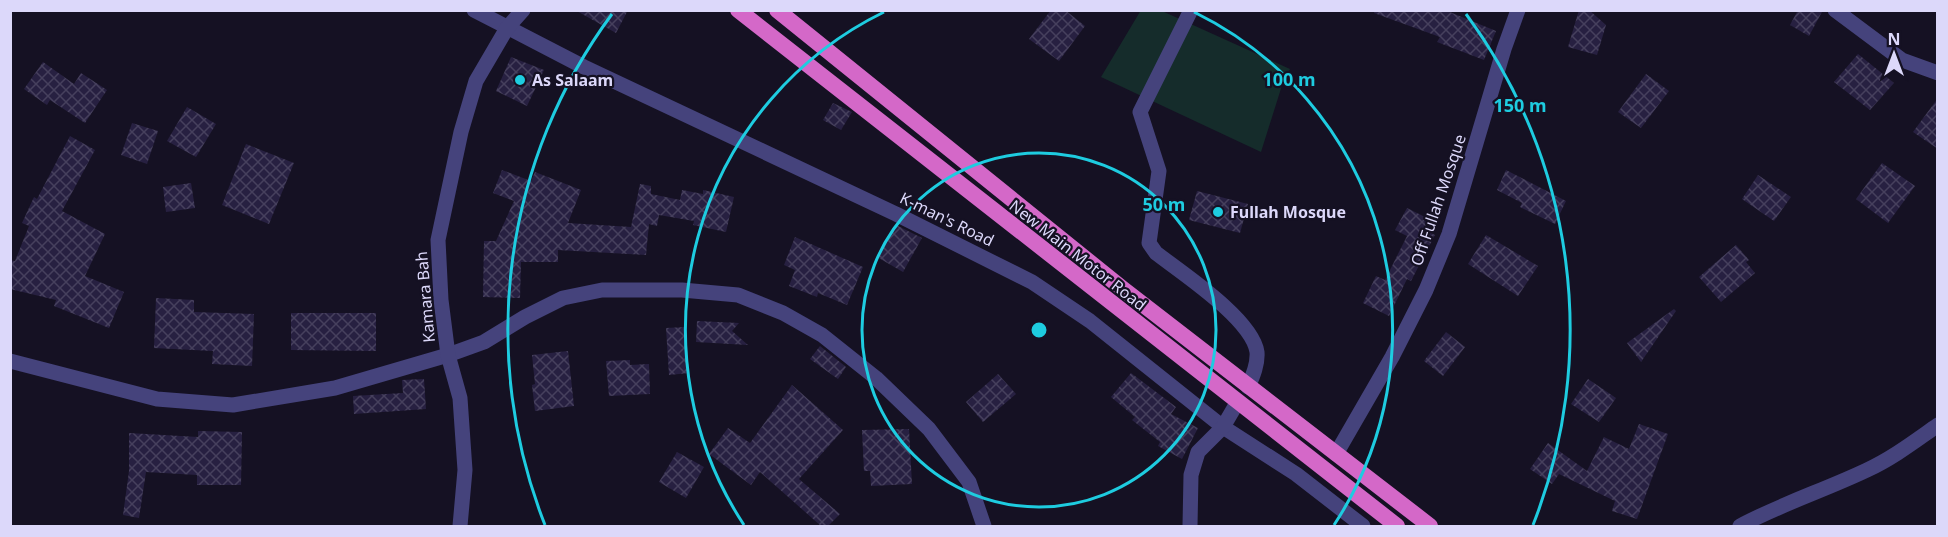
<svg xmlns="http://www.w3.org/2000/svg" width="1948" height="537" viewBox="0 0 1948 537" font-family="'Noto Sans',sans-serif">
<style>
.park{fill:#152c2b}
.building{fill:url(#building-cross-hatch)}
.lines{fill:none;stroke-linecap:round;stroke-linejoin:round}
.minor{stroke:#45437c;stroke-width:15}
.trunk{stroke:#d468c8;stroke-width:16}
.ring{fill:none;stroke:#1ecce0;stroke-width:3}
.poi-dot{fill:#1ecce0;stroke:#151123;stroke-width:2}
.labels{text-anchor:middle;stroke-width:4.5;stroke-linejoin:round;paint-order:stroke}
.poi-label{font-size:16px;font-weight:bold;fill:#dcd8fa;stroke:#151123;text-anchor:start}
.street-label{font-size:16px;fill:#dcd8fa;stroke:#151123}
.centre{fill:#1ecce0;stroke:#151123;stroke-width:3}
.ring-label{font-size:18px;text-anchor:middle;font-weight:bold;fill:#1ecce0;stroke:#151123;stroke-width:4.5;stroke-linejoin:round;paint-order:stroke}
</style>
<defs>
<pattern id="building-cross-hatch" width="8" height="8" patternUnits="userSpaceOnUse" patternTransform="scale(1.5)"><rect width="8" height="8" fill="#272041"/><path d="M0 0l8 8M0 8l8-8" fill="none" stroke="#46405d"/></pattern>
</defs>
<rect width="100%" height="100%" fill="#151123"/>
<path class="park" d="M 1141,10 L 1162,11 L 1290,69 L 1284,79 L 1261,152 L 1101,77 Z"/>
<g class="building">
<path d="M 575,10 L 628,10 L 616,33 Z"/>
<path d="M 1051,10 L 1065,10 L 1085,26 L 1059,61 L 1029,39 Z"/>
<path d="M 1375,10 L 1445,10 L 1496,31 L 1484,60 L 1437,42 L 1440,37 L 1374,13 Z"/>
<path d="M 1579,10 L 1589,10 L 1606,25 L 1597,55 L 1568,47 Z"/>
<path d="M 1798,10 L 1823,10 L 1809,36 L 1790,25 Z"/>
<path d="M 1858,54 L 1894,83 L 1870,110 L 1834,82 Z"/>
<path d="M 511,57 L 544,70 L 527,106 L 496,91 Z"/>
<path d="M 43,62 L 74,84 L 81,73 L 107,90 L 85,123 L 50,100 L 47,105 L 24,89 Z"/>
<path d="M 1646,74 L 1669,91 L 1641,128 L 1618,112 Z"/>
<path d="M 1938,98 L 1938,149 L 1913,132 Z"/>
<path d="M 833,103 L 852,112 L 841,130 L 823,120 Z"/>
<path d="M 187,107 L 216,124 L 196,157 L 167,141 Z"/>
<path d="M 132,123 L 158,131 L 147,164 L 121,155 Z"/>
<path d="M 70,136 L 95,150 L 62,211 L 105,234 L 85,276 L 124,292 L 109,328 L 54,306 L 56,300 L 10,289 L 10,260 L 15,261 L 29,226 L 22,223 L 34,197 L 37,199 Z"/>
<path d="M 246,144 L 294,163 L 269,224 L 222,205 Z"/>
<path d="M 1882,163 L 1915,186 L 1888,223 L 1856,199 Z"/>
<path d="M 502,170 L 531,181 L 535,172 L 581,190 L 568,223 L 631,227 L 640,184 L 651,186 L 651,194 L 680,200 L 682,190 L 703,194 L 703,190 L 734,197 L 726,232 L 693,225 L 694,221 L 659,215 L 657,226 L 649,224 L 646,255 L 558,250 L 558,262 L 521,262 L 520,298 L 483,297 L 484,241 L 496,241 L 514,201 L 493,193 Z"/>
<path d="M 1506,170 L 1566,201 L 1555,224 L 1520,207 L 1522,203 L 1497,190 Z"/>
<path d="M 1758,175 L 1791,197 L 1774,221 L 1742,199 Z"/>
<path d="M 191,183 L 195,208 L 166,212 L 163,187 Z"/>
<path d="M 1197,191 L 1248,204 L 1240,233 L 1189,220 Z"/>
<path d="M 1407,208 L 1429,219 L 1424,230 L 1435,235 L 1411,281 L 1407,279 L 1389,316 L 1363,303 L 1376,276 L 1385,280 L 1407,236 L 1395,230 Z"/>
<path d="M 896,225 L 922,238 L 903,272 L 877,257 Z"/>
<path d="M 1486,235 L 1538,266 L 1518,296 L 1468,264 Z"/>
<path d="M 795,237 L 863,267 L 847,305 L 818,293 L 817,297 L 789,286 L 795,270 L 784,265 Z"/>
<path d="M 1736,245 L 1749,260 L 1746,262 L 1755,273 L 1721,302 L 1699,277 Z"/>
<path d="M 156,298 L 194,300 L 194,312 L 254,314 L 252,366 L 212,364 L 213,351 L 154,348 Z"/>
<path d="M 1674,309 L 1676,311 L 1641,362 L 1627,343 Z"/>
<path d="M 291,313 L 376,313 L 376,351 L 291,350 Z"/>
<path d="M 697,321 L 739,323 L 732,331 L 748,345 L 696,342 Z"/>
<path d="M 685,327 L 689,373 L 669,375 L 666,328 Z"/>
<path d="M 1446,332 L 1465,347 L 1443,376 L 1424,361 Z"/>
<path d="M 820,346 L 846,367 L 838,379 L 810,359 Z"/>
<path d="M 568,351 L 574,406 L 535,411 L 532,385 L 535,384 L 532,355 Z"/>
<path d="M 630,360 L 630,365 L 649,364 L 650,394 L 609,396 L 606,361 Z"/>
<path d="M 1131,373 L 1176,407 L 1171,414 L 1198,428 L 1182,459 L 1158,446 L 1160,442 L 1132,420 L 1135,417 L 1111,397 Z"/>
<path d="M 998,374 L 1016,394 L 983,422 L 966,402 Z"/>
<path d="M 424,379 L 426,409 L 354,414 L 353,396 L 403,393 L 402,380 Z"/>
<path d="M 1588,379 L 1616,398 L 1599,422 L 1571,404 Z"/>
<path d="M 792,385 L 843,430 L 799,479 L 840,514 L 828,526 L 821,526 L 760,472 L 751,485 L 709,454 L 728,428 L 750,443 Z"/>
<path d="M 1639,424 L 1668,434 L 1637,519 L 1612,511 L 1615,501 L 1559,474 L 1552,484 L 1530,469 L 1548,443 L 1587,471 L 1604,437 L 1629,449 Z"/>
<path d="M 909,429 L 912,484 L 871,486 L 870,471 L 864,471 L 862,430 Z"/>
<path d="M 198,431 L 242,432 L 241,485 L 197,485 L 197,475 L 146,472 L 139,518 L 123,515 L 129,471 L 129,433 L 198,437 Z"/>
<path d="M 677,452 L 704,467 L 686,498 L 659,482 Z"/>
</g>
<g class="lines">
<g class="minor">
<path d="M 474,10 L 584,67 L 896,214 L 1032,282 L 1090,321 L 1223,427 L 1296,474 L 1363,526"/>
<path d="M 1191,10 L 1140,112 L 1159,171 L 1149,243 L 1156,253 C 1182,273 1252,319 1257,352 C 1258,364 1253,376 1248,387"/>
<path d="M 1835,10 L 1902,60 L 1938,73"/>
<path d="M 10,361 L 157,399 L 233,405 L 335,388 L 448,355 L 484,342 L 525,317 L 563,298 L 602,290 L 682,290 L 738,295 L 783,313 L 822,335 L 876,378 L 929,429 L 969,482 L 984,526"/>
<path d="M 1336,454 L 1392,357 L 1426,290 L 1449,234 L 1504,49 L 1518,10"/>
<path d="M 460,526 L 465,470 L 460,398 L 448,355 L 441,300 L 438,240 L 461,132 L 476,81 L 507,28 L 523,10"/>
<path d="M 1190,526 L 1191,475 L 1198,452 L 1223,427 L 1237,403"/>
<path d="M 1740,526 C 1781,504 1825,490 1867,470 C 1893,458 1915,441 1938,425"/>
</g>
<g class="trunk">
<path d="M 738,10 L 1397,526"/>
<path d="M 777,10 L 1123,289 L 1430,526"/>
</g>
</g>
<g class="ring">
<circle cx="1039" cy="330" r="177"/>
<path d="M744 525A354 354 0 0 1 884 12M1194 12A354 354 0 0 1 1334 525"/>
<path d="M545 525A531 531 0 0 1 612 14M1466 14A531 531 0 0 1 1533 525"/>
</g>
<g class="poi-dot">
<circle cx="520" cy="80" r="6"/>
<circle cx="1218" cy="212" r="6"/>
</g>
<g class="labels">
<g class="poi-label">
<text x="532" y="86">As Salaam</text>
<text x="1230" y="218">Fullah Mosque</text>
</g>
<g class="street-label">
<text transform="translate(1438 200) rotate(-71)" y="6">Off Fullah Mosque</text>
<text transform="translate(947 219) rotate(26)" y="6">K-man's Road</text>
<text transform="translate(1078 255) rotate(38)" y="6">New Main Motor Road</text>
<text transform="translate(425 297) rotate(-95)" y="6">Kamara Bah</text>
</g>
</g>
<circle cx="1039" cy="330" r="9" class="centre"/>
<g class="ring-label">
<text x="1289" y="86">100 m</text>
<text x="1520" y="112">150 m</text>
<text x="1164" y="211">50 m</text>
</g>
<rect width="1948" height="537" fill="none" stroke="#dcd8fa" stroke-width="24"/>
<g transform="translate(1894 54)" stroke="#151123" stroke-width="4.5" paint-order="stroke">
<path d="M0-4.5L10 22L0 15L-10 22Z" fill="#dcd8fa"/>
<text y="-9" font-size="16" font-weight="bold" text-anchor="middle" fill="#dcd8fa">N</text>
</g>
</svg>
